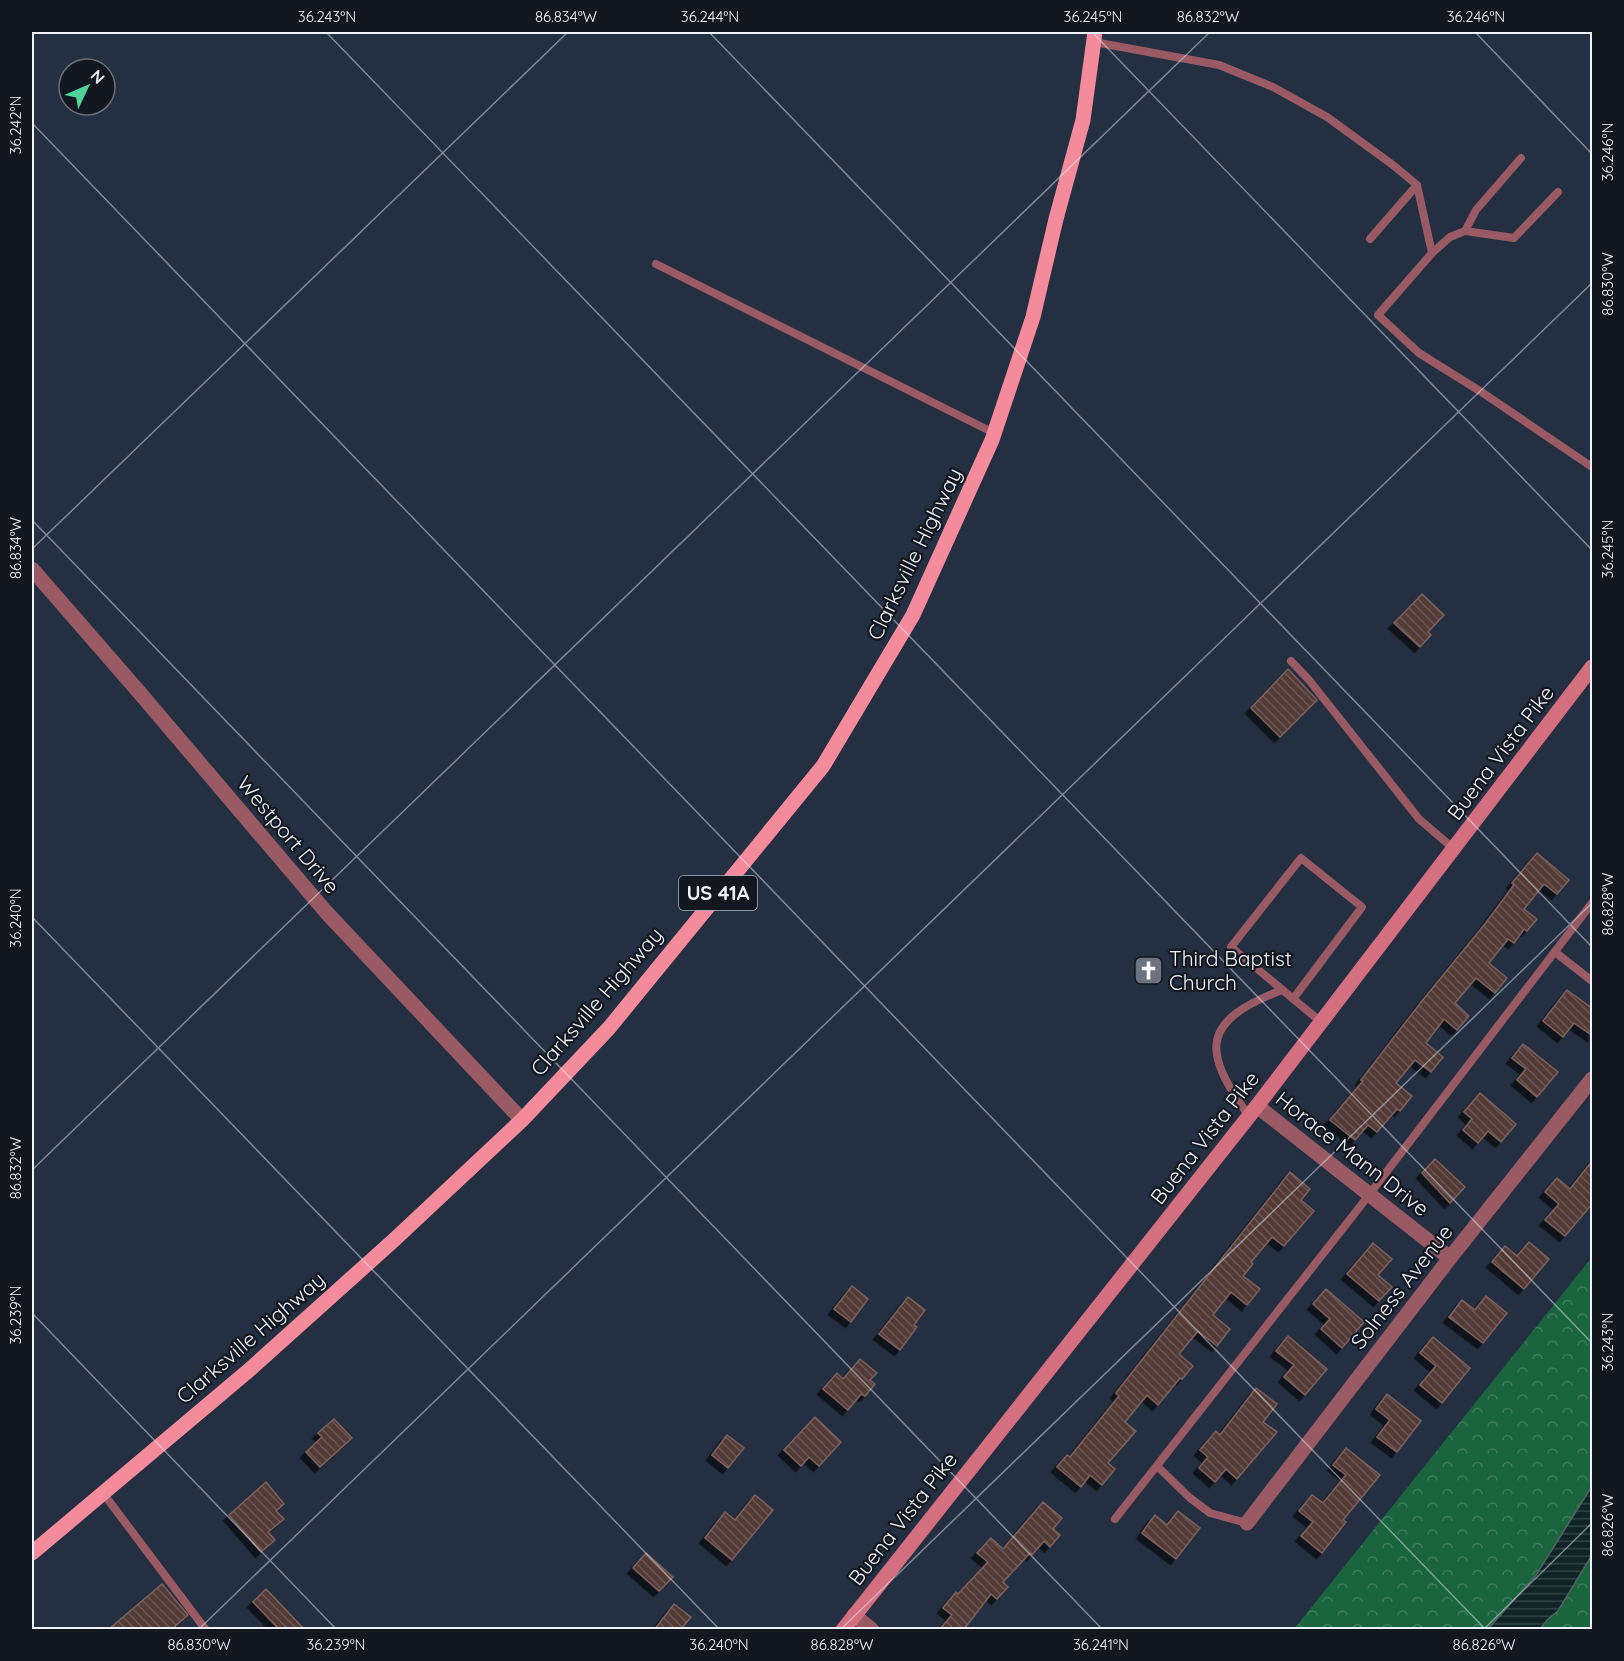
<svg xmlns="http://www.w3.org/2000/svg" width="1624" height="1661" viewBox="0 0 1624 1661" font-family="Quicksand,sans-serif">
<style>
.forest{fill:url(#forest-crowns)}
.water{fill:url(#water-rules);stroke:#536266;stroke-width:1.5}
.building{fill:url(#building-back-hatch);stroke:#7d615d;stroke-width:1.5;filter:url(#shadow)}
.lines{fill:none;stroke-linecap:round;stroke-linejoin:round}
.lane{stroke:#995a63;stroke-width:8}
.street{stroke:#995a63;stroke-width:15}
.secondary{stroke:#d46f80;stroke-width:15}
.primary{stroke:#f38b9b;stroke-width:15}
.ticks{fill:none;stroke:#eef3fd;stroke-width:1.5;stroke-opacity:0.45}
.labels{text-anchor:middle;stroke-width:4.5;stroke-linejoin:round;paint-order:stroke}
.shield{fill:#131720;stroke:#acb1bb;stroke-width:1.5}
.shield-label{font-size:20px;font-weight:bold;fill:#eef3fd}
.street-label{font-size:21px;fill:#eef3fd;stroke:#131720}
.poi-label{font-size:21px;fill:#eef3fd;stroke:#131720;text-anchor:start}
.neatline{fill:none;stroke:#eef3fd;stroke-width:2}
.ticks-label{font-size:15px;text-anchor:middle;fill:#eef3fd}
</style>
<defs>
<pattern id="forest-crowns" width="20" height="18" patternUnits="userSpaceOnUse" patternTransform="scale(1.5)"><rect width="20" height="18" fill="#1a643e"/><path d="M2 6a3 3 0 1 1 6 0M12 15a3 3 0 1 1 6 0" fill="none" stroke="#3c7b5b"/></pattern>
<pattern id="water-rules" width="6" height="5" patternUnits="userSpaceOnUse" patternTransform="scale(1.5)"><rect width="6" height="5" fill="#102425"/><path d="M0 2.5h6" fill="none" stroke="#334446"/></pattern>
<pattern id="building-back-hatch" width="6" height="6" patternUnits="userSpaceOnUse" patternTransform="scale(1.5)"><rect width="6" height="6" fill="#533a36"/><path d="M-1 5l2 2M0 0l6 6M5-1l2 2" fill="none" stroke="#6c5754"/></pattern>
<filter id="shadow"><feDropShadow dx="-5.5" dy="5.5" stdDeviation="0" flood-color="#0009"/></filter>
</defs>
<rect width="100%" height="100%" fill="#252f42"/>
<path class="forest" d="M 1592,1257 L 1592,1629 L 1294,1629 Z"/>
<path class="water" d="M 1592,1486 L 1592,1555 L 1558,1611 L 1548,1619 L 1540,1629 L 1488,1629 L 1536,1575 Z"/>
<g class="building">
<path d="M 1422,594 L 1444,615 L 1428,632 L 1431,635 L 1420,647 L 1394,623 Z"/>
<path d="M 1288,669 L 1317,700 L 1280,737 L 1251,708 Z"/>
<path d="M 1537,853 L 1569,880 L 1557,894 L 1544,884 L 1524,909 L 1537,919 L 1527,931 L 1524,929 L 1514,943 L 1508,939 L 1489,963 L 1507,978 L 1495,993 L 1476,978 L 1455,1003 L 1469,1016 L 1457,1030 L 1444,1019 L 1426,1043 L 1443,1057 L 1431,1072 L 1415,1060 L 1396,1083 L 1412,1096 L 1400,1111 L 1397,1109 L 1377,1132 L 1368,1125 L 1355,1140 L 1330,1120 L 1363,1081 L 1361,1080 L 1422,1001 L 1485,924 L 1514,885 L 1512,883 Z"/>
<path d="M 1567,990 L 1593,1009 L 1593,1036 L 1574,1023 L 1563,1037 L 1543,1021 Z"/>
<path d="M 1523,1044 L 1558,1072 L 1537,1097 L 1517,1080 L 1526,1069 L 1512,1058 Z"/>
<path d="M 1480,1093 L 1516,1124 L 1501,1142 L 1488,1131 L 1478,1143 L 1463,1130 L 1472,1119 L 1464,1112 Z"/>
<path d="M 1435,1159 L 1465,1187 L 1450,1203 L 1422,1173 Z"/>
<path d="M 1593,1160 L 1593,1203 L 1565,1236 L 1545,1220 L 1559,1204 L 1545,1192 L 1557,1178 L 1570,1189 Z"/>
<path d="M 1290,1172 L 1310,1189 L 1301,1200 L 1314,1211 L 1284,1246 L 1272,1237 L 1251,1262 L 1253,1264 L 1243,1276 L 1260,1289 L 1247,1305 L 1231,1292 L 1213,1315 L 1230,1329 L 1217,1346 L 1198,1331 L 1179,1354 L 1193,1366 L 1182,1379 L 1180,1378 L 1158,1405 L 1147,1395 L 1125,1422 L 1136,1431 L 1108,1463 L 1115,1469 L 1102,1485 L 1090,1475 L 1081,1487 L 1057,1467 L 1067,1455 L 1070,1457 L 1119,1396 L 1116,1393 Z"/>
<path d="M 1529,1242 L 1549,1259 L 1524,1289 L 1492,1262 L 1505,1246 L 1517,1256 Z"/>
<path d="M 1373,1243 L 1392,1259 L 1378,1275 L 1392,1287 L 1379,1301 L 1347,1274 Z"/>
<path d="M 852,1286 L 868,1299 L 851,1322 L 834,1309 Z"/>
<path d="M 1326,1289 L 1364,1322 L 1342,1348 L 1321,1329 L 1330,1319 L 1313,1304 Z"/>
<path d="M 1486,1296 L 1507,1313 L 1483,1343 L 1449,1317 L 1462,1300 L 1475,1310 Z"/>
<path d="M 908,1297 L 925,1310 L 914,1325 L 917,1327 L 900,1350 L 879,1334 Z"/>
<path d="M 1288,1336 L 1327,1369 L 1305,1395 L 1284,1377 L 1294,1365 L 1276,1351 Z"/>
<path d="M 1433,1337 L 1470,1368 L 1442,1403 L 1420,1385 L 1436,1366 L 1420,1353 Z"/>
<path d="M 860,1359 L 877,1373 L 870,1380 L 875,1384 L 865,1396 L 861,1394 L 848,1410 L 823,1389 L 837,1373 L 843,1379 Z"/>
<path d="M 1256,1388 L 1277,1404 L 1263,1422 L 1277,1432 L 1237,1479 L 1226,1469 L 1215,1482 L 1199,1468 L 1208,1457 L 1200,1450 L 1216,1431 L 1220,1435 Z"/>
<path d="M 1387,1394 L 1421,1421 L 1397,1452 L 1377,1437 L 1390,1420 L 1376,1409 Z"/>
<path d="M 815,1417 L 841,1442 L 819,1466 L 809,1457 L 801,1466 L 784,1450 Z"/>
<path d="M 334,1419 L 352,1438 L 320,1467 L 306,1452 L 322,1437 L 318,1433 Z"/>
<path d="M 727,1435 L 744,1448 L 728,1468 L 712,1455 Z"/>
<path d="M 1346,1448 L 1380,1475 L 1343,1520 L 1346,1522 L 1322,1553 L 1301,1536 L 1313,1522 L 1299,1511 L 1312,1495 L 1323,1503 L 1346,1475 L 1333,1465 Z"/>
<path d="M 266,1482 L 284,1504 L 276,1511 L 284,1519 L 268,1532 L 275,1540 L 261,1552 L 229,1515 Z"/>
<path d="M 755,1495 L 773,1510 L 732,1560 L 705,1538 L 725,1512 L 735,1520 Z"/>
<path d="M 1043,1502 L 1062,1518 L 1053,1529 L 1060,1535 L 1050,1547 L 1044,1541 L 1032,1555 L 1030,1553 L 1003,1582 L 1008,1587 L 997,1599 L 991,1594 L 964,1629 L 940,1629 L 952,1615 L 943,1608 L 956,1592 L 958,1594 L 988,1562 L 977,1553 L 991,1538 L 1003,1549 Z"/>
<path d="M 1178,1511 L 1200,1528 L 1176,1559 L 1142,1533 L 1155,1515 L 1167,1525 Z"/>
<path d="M 646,1553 L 673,1577 L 659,1591 L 633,1568 Z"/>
<path d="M 162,1584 L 188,1615 L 172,1629 L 109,1629 Z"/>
<path d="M 266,1589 L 304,1629 L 279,1629 L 253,1602 Z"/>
<path d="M 674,1604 L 691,1617 L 681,1629 L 655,1629 Z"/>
</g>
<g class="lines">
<g class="lane">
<path d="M 1094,42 L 1219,65 L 1273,87 L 1327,117 L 1393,165 L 1417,185 L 1432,253 L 1378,315 L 1419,353 L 1483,393 L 1592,467"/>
<path d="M 1465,231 L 1476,210 L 1521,158"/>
<path d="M 1370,239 L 1417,185"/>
<path d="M 1432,253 L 1450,237 L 1465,231 L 1514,238 L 1558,192"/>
<path d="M 656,264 L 994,433"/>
<path d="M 1291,661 L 1309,680 L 1419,819 L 1454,849"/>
<path d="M 1555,952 L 1592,981"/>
<path d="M 1293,999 L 1362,907 L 1301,858 L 1231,947 L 1321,1022"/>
<path d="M 1249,1116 C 1201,1050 1201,1021 1282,990"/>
<path d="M 1157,1466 L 1190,1498 L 1210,1513 L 1247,1523"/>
<path d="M 103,1493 L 206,1630"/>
<path d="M 1115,1519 L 1362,1204 L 1592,903"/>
</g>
<g class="street">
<path d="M 32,569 L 139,692 L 326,912 L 522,1120"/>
<path d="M 1257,1106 L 1450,1258"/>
<path d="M 1247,1523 L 1450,1258 L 1592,1079"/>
<path d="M 854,1615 L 872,1630"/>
</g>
<path class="secondary" d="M 843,1630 L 1257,1106 L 1592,667"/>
<path class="primary" d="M 32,1553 L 248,1371 L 394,1240 L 522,1120 L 609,1028 L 823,766 L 913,615 L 992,440 L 1033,317 L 1056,219 L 1083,120 L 1095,32"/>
</g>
<path class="ticks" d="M 326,32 L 1592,1343M 709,32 L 1592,947M 1092,32 L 1592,550M 1475,32 L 1592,154M 32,123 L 1486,1630M 32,520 L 1103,1630M 32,549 L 568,32M 32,917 L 720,1630M 32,1170 L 1210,32M 32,1313 L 337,1630M 198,1630 L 1592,283M 840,1630 L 1592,903M 1483,1630 L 1592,1523"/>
<defs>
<symbol id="church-square" viewBox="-11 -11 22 22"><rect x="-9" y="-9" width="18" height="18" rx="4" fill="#6b7280" stroke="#131720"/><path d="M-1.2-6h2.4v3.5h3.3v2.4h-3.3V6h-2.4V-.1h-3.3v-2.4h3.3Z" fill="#fff"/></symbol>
</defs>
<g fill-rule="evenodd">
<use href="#church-square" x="1132" y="954" width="33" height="33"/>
</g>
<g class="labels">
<rect class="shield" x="679" y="876" width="78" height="34" rx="4.5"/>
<g class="shield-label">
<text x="718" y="900">US 41A</text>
</g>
<g class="street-label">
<text transform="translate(915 554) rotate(-64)" y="7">Clarksville Highway</text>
<text transform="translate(1501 753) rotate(-53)" y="7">Buena Vista Pike</text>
<text transform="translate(288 835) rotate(50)" y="7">Westport Drive</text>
<text transform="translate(597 1002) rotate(-49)" y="7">Clarksville Highway</text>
<text transform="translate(1205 1138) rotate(-52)" y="7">Buena Vista Pike</text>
<text transform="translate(1352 1154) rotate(38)" y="7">Horace Mann Drive</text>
<text transform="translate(1402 1287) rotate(-52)" y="7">Solness Avenue</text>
<text transform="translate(251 1338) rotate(-41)" y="7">Clarksville Highway</text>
<text transform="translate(903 1519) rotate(-52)" y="7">Buena Vista Pike</text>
</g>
<g class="poi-label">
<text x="1169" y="966">Third Baptist<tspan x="1169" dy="24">Church</tspan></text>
</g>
</g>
<rect width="1624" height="1661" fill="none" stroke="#131720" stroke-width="66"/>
<g transform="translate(87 87) rotate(46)"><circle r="28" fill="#131720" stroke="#6b6f78" stroke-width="1.5"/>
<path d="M0-4.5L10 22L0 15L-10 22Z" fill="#4ed399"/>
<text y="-9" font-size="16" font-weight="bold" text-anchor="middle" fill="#eef3fd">N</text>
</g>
<rect x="33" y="33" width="1558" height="1595" class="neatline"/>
<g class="ticks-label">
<text x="327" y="22">36.243°N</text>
<text x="566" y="22">86.834°W</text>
<text x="710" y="22">36.244°N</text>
<text x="1093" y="22">36.245°N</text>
<text x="1208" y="22">86.832°W</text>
<text x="1476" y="22">36.246°N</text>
<text transform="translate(16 125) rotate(-90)" y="5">36.242°N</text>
<text transform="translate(1608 152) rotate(-90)" y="5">36.246°N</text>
<text transform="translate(1608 284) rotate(-90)" y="5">86.830°W</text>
<text transform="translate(16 548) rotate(-90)" y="5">86.834°W</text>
<text transform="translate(1608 549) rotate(-90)" y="5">36.245°N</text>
<text transform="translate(1608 904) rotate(-90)" y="5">86.828°W</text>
<text transform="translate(16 918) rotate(-90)" y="5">36.240°N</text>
<text transform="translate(16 1168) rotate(-90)" y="5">86.832°W</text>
<text transform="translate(16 1315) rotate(-90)" y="5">36.239°N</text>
<text transform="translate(1608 1342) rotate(-90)" y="5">36.243°N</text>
<text transform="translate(1608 1525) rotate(-90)" y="5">86.826°W</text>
<text x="199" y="1650">86.830°W</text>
<text x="336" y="1650">36.239°N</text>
<text x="719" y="1650">36.240°N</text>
<text x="842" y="1650">86.828°W</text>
<text x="1101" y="1650">36.241°N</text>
<text x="1484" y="1650">86.826°W</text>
</g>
</svg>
